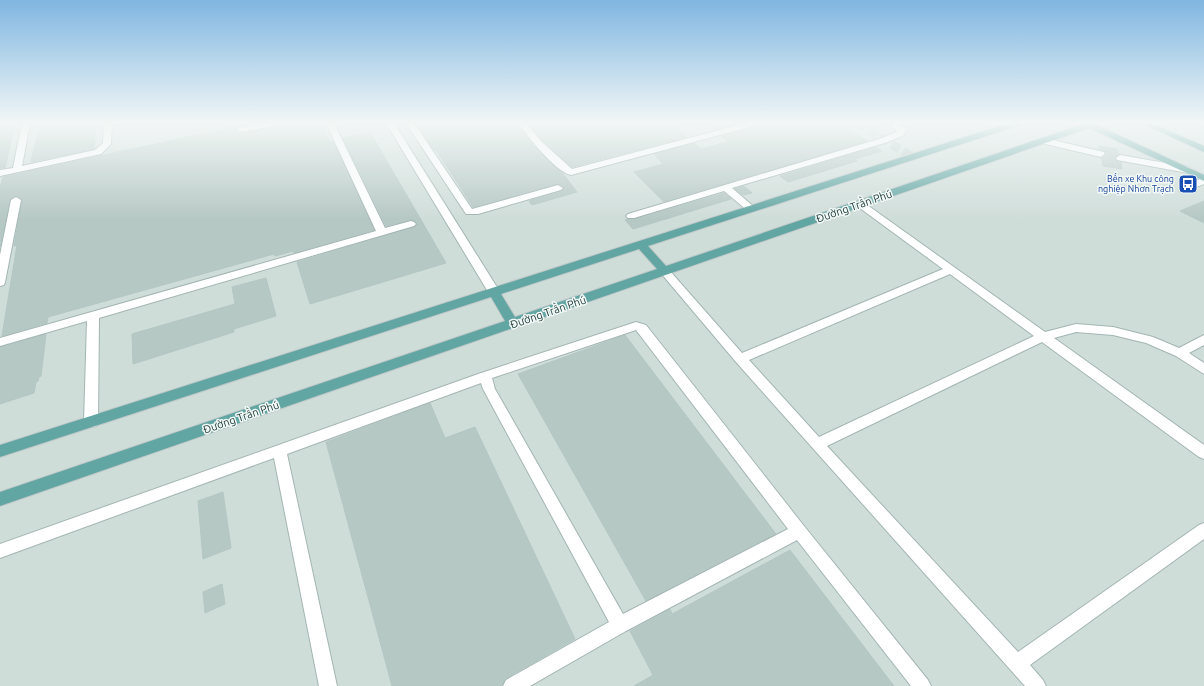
<svg xmlns="http://www.w3.org/2000/svg" width="1204" height="686" viewBox="0 0 1204 686" font-family="Ubuntu,sans-serif">
<style>
.built{fill:#cfddd9}
.building{fill:#b6c8c4;stroke:#b3c7c3}
.lines{fill:none;stroke-linecap:round;stroke-linejoin:round}
.minor-tunnel{stroke:#bacac7;stroke-width:9;stroke-dasharray:9 4.5;stroke-linecap:butt}
.minor-casing{stroke:#a3b5b3;stroke-width:2}
.major-casing{stroke:#c1c9c9;stroke-width:2}
.minor{fill:#fff;fill-rule:evenodd}
.major{fill:#62a6a3;fill-rule:evenodd}
.labels{text-anchor:middle;stroke-width:3;stroke-linejoin:round;paint-order:stroke}
.far-transit-label{font-size:9px;fill:#164399;stroke:#f2f9f7;text-anchor:end}
.street-label{font-size:11px;fill:#203f3d;stroke:#f2f9f7}
</style>
<rect width="100%" height="100%" fill="#e1edea"/>
<rect class="built" x="0" y="123" width="1204" height="563"/>
<g class="building">
<path d="M 0,123 L 15,123 L 5,168 L 0,168 Z"/>
<path d="M 40,123 L 96,123 L 94,149 L 31,162 Z"/>
<path d="M 281,123 L 321,123 L 330,141 L 333,141 L 374,230 L 294,253 L 293,251 L 275,256 L 274,254 L 48,317 L 47,323 L 2,336 L 17,245 L 14,246 L 22,200 L 17,196 L 10,200 L 0,247 L 0,188 L 3,177 L 238,126 L 237,130 L 242,133 L 279,126 Z"/>
<path d="M 416,123 L 517,123 L 534,146 L 561,171 L 577,192 L 532,205 L 529,201 L 562,191 L 564,188 L 558,184 L 473,207 L 436,150 L 434,150 Z"/>
<path d="M 528,123 L 670,123 L 687,137 L 572,167 L 543,141 Z"/>
<path d="M 705,123 L 741,123 L 714,130 Z"/>
<path d="M 759,123 L 838,123 L 867,141 L 664,202 L 634,172 L 663,164 L 654,154 L 694,143 L 701,149 L 728,142 L 721,136 L 757,126 Z"/>
<path d="M 370,132 L 446,263 L 310,304 L 297,262 L 414,227 L 418,224 L 415,221 L 411,220 L 386,226 L 343,138 Z"/>
<path d="M 1099,146 L 1117,149 L 1119,154 L 1115,159 L 1117,161 L 1121,162 L 1122,169 L 1103,166 L 1102,158 L 1106,153 L 1104,151 L 1100,150 Z"/>
<path d="M 876,147 L 882,151 L 855,159 L 857,161 L 788,182 L 780,176 Z"/>
<path d="M 744,186 L 752,193 L 743,195 L 735,189 Z"/>
<path d="M 724,193 L 731,199 L 633,229 L 625,220 L 634,219 Z"/>
<path d="M 1204,201 L 1204,223 L 1180,211 Z"/>
<path d="M 266,278 L 276,316 L 234,329 L 234,332 L 133,364 L 132,334 L 235,304 L 232,287 Z"/>
<path d="M 46,334 L 41,376 L 39,377 L 38,381 L 36,382 L 34,393 L 0,404 L 0,347 Z"/>
<path d="M 625,335 L 776,534 L 646,601 L 518,374 Z"/>
<path d="M 430,403 L 445,438 L 475,427 L 575,639 L 505,679 L 502,686 L 392,686 L 326,442 Z"/>
<path d="M 223,492 L 231,548 L 203,559 L 198,501 Z"/>
<path d="M 790,550 L 894,686 L 634,686 L 653,675 L 630,631 L 670,609 L 672,614 Z"/>
<path d="M 222,584 L 225,604 L 205,613 L 203,592 Z"/>
</g>
<g class="lines">
<g class="minor-tunnel">
<path d="M 857,123 L 912,157"/>
<path d="M 1101,154 L 1120,158"/>
</g>
<defs>
<g id="minor">
<path d="M 22,123 L 30,123 L 22,166 L 95,150 L 103,143 L 104,123 L 112,123 L 111,144 L 101,154 L 0,176 L 0,170 L 13,168 Z"/>
<path d="M 265,123 L 280,123 L 279,125 L 242,132 L 238,130 L 239,128 Z"/>
<path d="M 326,123 L 334,123 L 385,228 L 411,221 L 414,222 L 416,224 L 414,226 L 99,318 L 98,422 L 96,426 L 91,427 L 86,426 L 84,422 L 87,321 L 0,346 L 0,338 L 376,231 Z"/>
<path d="M 386,123 L 394,123 L 500,292 L 498,295 L 490,295 Z"/>
<path d="M 406,123 L 414,123 L 472,209 L 558,185 L 563,188 L 561,190 L 478,214 L 466,214 Z"/>
<path d="M 518,123 L 526,123 L 542,142 L 572,169 L 746,123 L 758,123 L 757,125 L 571,175 C 555,171 528,137 518,123 Z"/>
<path d="M 890,123 L 899,123 L 906,130 L 904,135 L 888,142 L 732,188 L 754,207 L 756,209 L 754,211 L 748,211 L 724,191 L 634,218 L 628,218 L 626,216 L 628,214 L 882,138 L 897,132 Z"/>
<path d="M 1044,138 L 1104,152 L 1105,154 L 1101,157 L 1041,143 L 1040,141 L 1041,139 Z"/>
<path d="M 1120,155 L 1188,167 L 1192,170 L 1188,173 L 1117,160 L 1116,158 Z"/>
<path d="M 1204,178 L 1204,184 L 1196,187 L 1191,184 L 1193,182 Z"/>
<path d="M 16,197 L 21,200 L 5,282 L 4,285 L 0,286 L 0,255 L 11,200 Z"/>
<path d="M 860,201 L 863,202 L 1045,332 L 1076,324 L 1113,327 L 1153,337 L 1179,348 L 1204,335 L 1204,345 L 1189,353 L 1204,363 L 1204,374 L 1176,356 L 1146,343 L 1113,335 L 1076,332 L 1054,338 L 1204,445 L 1204,459 L 1199,457 L 1042,342 L 827,446 L 1018,652 L 1199,525 L 1204,523 L 1204,539 L 1030,665 L 1043,680 L 1046,686 L 1025,686 L 736,362 L 660,272 L 661,270 L 669,270 L 742,353 L 943,269 L 857,206 L 855,204 ZM 950,274 L 1034,336 L 819,437 L 749,360 Z"/>
<path d="M 636,322 L 646,325 L 804,526 L 928,680 L 931,686 L 911,686 L 797,540 L 626,631 L 530,686 L 503,686 L 506,680 L 609,622 L 483,389 L 481,383 L 287,454 L 337,686 L 319,686 L 274,458 L 0,558 L 0,544 L 481,373 ZM 636,330 L 788,529 L 623,614 L 495,389 L 492,378 Z"/>
</g>
<g id="major">
<path d="M 1009,123 L 1021,123 L 1020,125 L 648,246 L 666,266 L 1083,124 L 1082,123 L 1099,123 L 1097,125 L 1204,175 L 1204,181 L 1089,128 L 0,506 L 0,492 L 505,321 L 491,297 L 0,457 L 0,445 ZM 639,249 L 657,269 L 515,317 L 501,294 Z"/>
<path d="M 1141,123 L 1151,123 L 1204,146 L 1204,152 Z"/>
</g>
</defs>
<use href="#minor" class="minor-casing"/>
<use href="#major" class="major-casing"/>
<use href="#minor" class="minor"/>
<use href="#major" class="major"/>
</g>
<linearGradient id="sky" x2="0" y2="1"><stop stop-color="#80b6e1"/><stop offset="0.56" stop-color="#f2f7f6"/><stop offset="1" stop-color="#f2f7f6" stop-opacity="0"/></linearGradient>
<rect width="1204" height="219" fill="url(#sky)"/>
<defs>
<symbol id="bus-square" viewBox="-11 -11 22 22"><rect x="-9" y="-9" width="18" height="18" rx="4" fill="#1a4fb4" stroke="#f2f9f7"/><path d="M-5-6H5V4H4V6H2V4H-2V6H-4V4H-5ZM-3.5-4V0h7V-4ZM-3.5 1.2v1.5H-2V1.2ZM2 1.2v1.5H3.5V1.2Z" fill="#fff"/></symbol>
</defs>
<g fill-rule="evenodd">
<use href="#bus-square" x="1177" y="173" width="22" height="22"/>
</g>
<g class="labels">
<g class="far-transit-label">
<text x="1174" y="182">Bến xe Khu công<tspan x="1174" dy="10">nghiệp Nhơn Trạch</tspan></text>
</g>
<g class="street-label">
<text transform="translate(854 206) rotate(-19)" y="4">Đường Trần Phú</text>
<text transform="translate(548 312) rotate(-19)" y="4">Đường Trần Phú</text>
<text transform="translate(241 417) rotate(-19)" y="4">Đường Trần Phú</text>
</g>
</g>
</svg>
